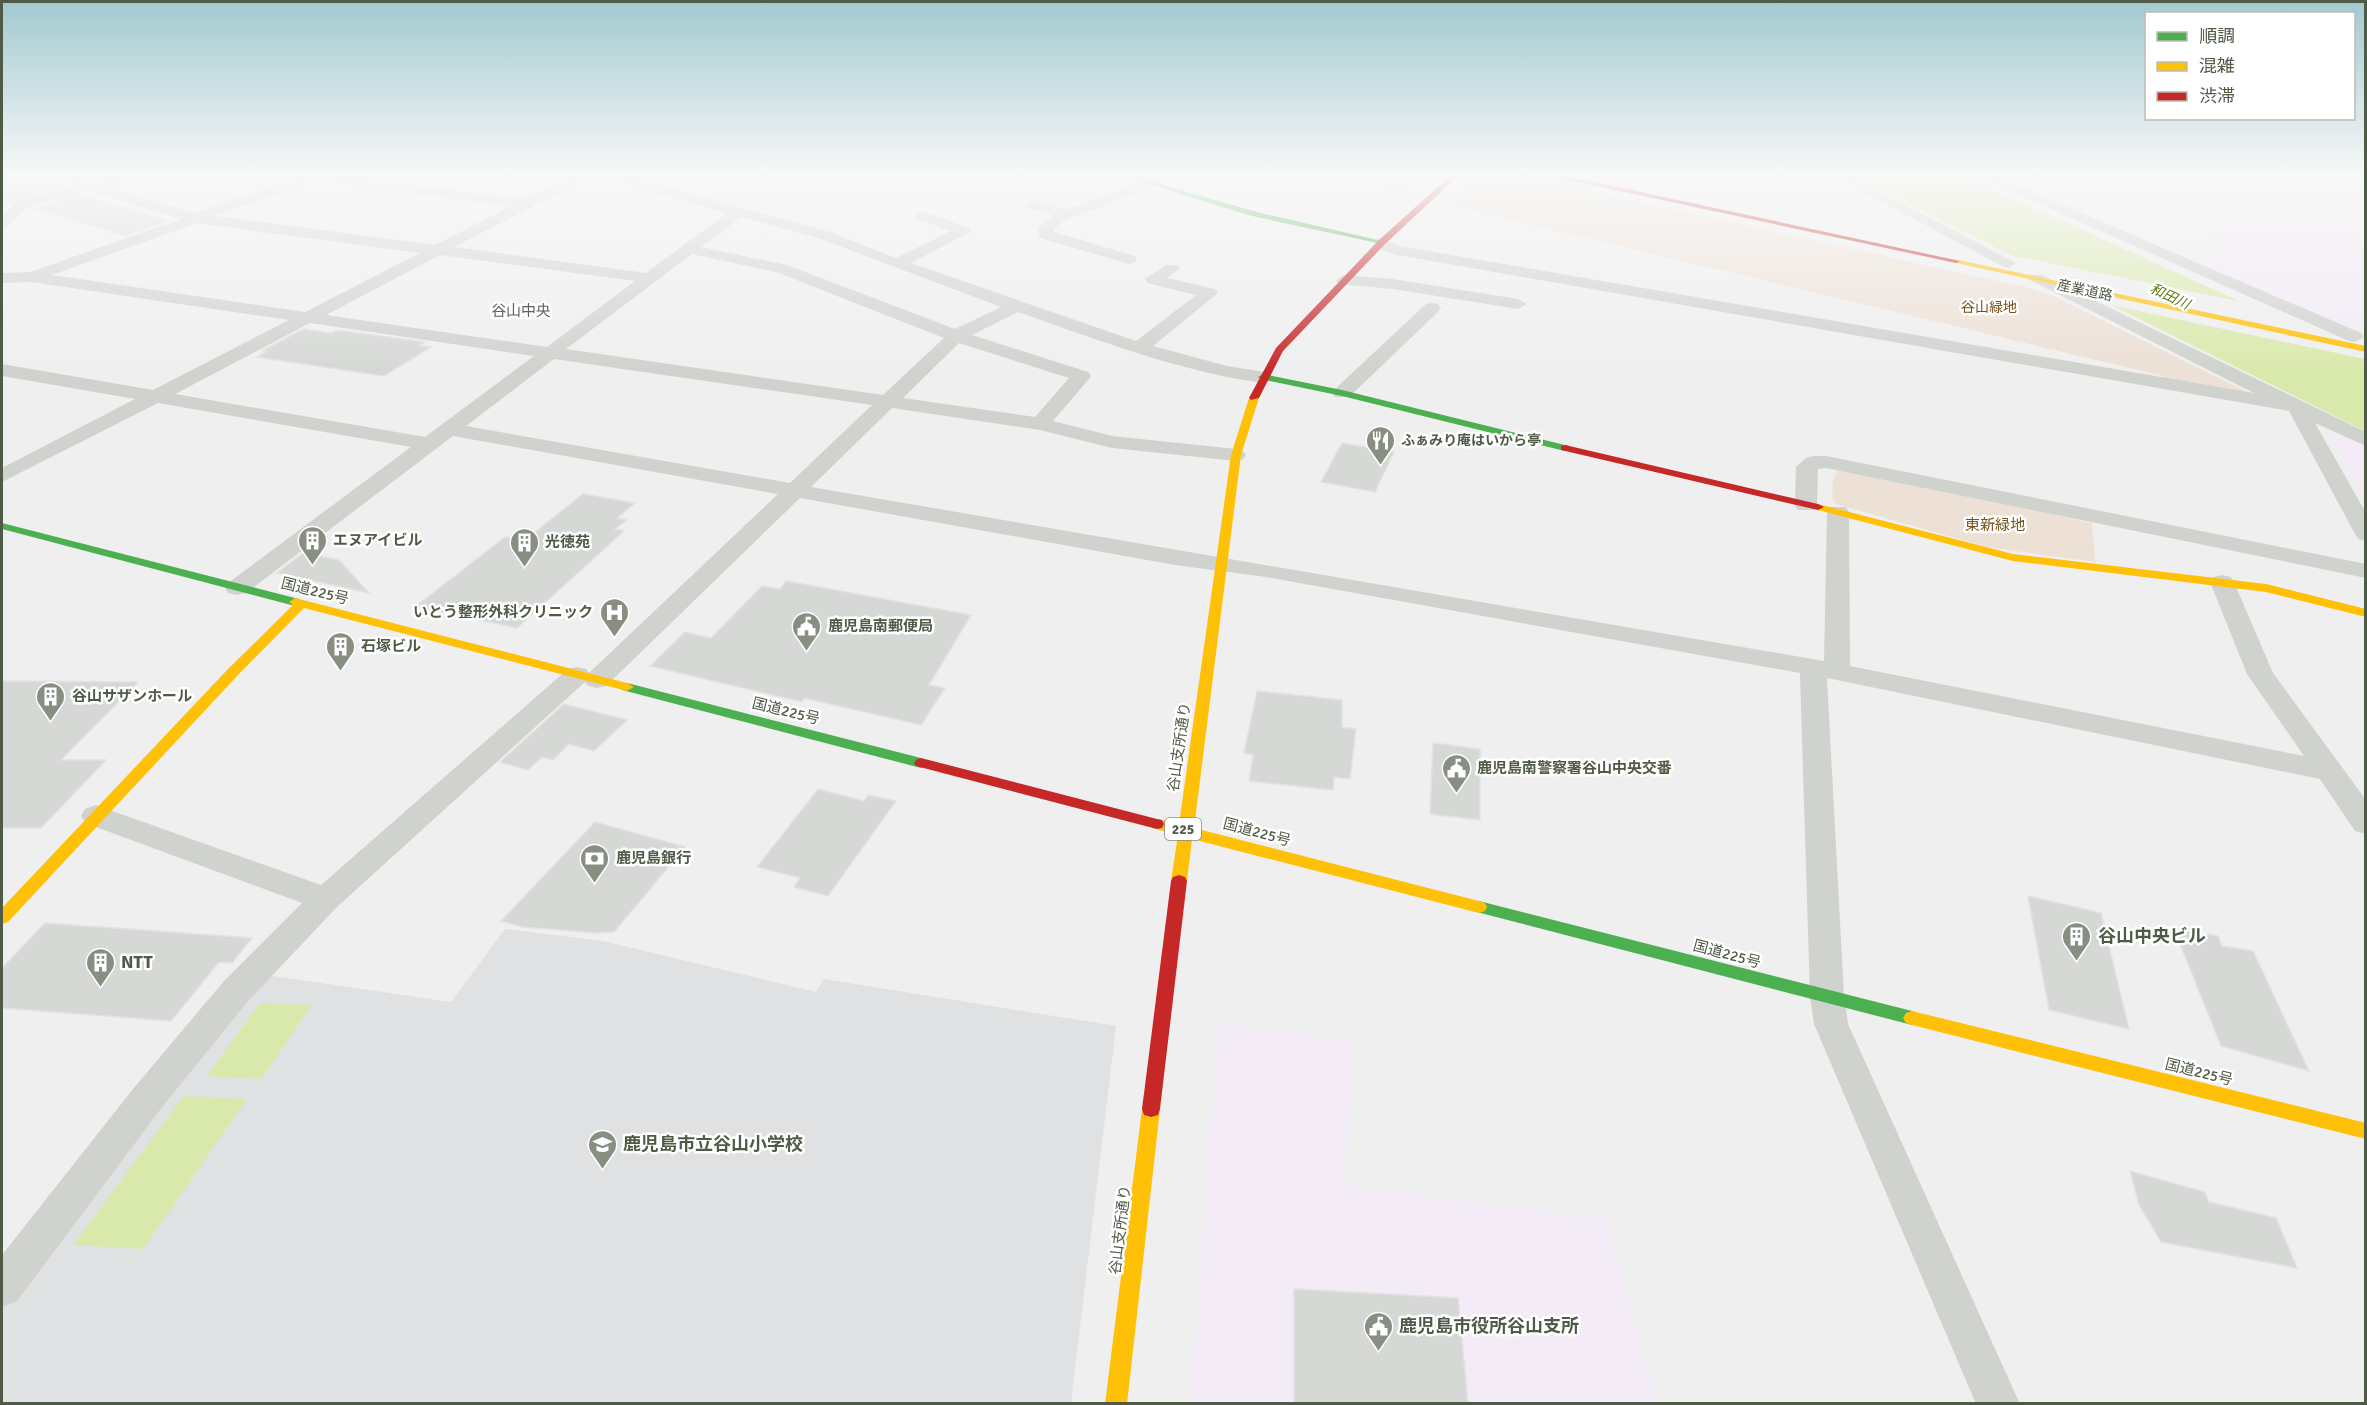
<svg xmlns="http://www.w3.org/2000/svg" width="2367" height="1405" viewBox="0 0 2367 1405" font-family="Signika,'Noto Sans JP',sans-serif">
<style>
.commercial{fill:#f3ebf6}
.education{fill:#e0e1e2}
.green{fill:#ede0d5}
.water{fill:#d9e9ab}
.pier{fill:#efeff0}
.building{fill:#d5d8d5;stroke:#e1e2e1;stroke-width:1.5}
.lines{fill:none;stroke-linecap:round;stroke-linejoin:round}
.street{fill:#d0d2ce;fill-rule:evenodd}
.fast{fill:#4caf50;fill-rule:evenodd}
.slow{fill:#ffc107;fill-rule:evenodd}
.jam{fill:#c62828;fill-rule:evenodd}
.labels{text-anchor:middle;stroke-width:5;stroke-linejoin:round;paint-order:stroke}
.far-street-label{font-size:14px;fill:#505b47;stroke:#fff}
.far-water-label{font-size:14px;font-style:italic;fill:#607d13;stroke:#fff}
.far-park-label{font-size:14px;fill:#78501c;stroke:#fff}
.far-poi-label{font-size:14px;font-weight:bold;fill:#505b47;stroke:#fff;text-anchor:start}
.shield{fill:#fff;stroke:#848c7e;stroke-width:1.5}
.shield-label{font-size:14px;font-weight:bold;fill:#505b47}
.far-quarter-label{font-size:15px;fill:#5e635b;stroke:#fff}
.park-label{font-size:15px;fill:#78501c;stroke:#fff}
.poi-label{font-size:15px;font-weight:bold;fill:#505b47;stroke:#fff;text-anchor:start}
.street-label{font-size:15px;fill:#505b47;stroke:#fff}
.near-poi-label{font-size:18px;font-weight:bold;fill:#505b47;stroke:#fff;text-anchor:start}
</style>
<rect width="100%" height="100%" fill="#efeff0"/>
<g class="commercial">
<path d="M 1250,176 L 1292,176 L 1321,181 L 1328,176 L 1347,176 L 1404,193 L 1386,209 L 1339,209 L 1338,223 L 1243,201 Z"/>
<path d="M 1637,176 L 1723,176 L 1703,190 Z"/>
<path d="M 2218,176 L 2365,176 L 2365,329 L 2311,314 L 2211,273 Z"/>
<path d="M 2327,429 L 2334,429 L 2365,445 L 2365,498 Z"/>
<path d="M 1218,1024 L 1353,1041 L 1344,1185 L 1606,1220 L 1657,1403 L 1191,1404 Z"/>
</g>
<path class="education" d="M 505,929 L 603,941 L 816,992 L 824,979 L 1116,1026 L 1071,1403 L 2,1403 L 2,1304 L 49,1241 L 266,975 L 451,1002 Z"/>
<g class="green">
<path d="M 1358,176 L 1423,176 L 1404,193 Z"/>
<path d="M 1479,176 L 1523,176 L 2029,288 L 2051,295 L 2247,392 L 2248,395 L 2164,380 L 2163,376 L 1449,205 Z"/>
<path d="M 1848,469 L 2092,523 L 2095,562 L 1987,547 L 1836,504 L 1832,499 L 1833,481 L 1838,470 Z"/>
</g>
<g class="water">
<path d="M 1852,176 L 1963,176 L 2365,358 L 2365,431 Z"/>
<path d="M 260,1003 L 312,1005 L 261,1079 L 207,1076 Z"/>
<path d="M 184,1096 L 247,1099 L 143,1249 L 73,1245 Z"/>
</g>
<path class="pier" d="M 2000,253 L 2258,305 L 2366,355 L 2365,359 L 2101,303 Z"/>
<g class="building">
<path d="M 17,176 L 45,176 L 66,186 L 15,199 L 2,207 L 2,180 Z"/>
<path d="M 81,195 L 169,221 L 126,236 L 32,208 Z"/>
<path d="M 303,329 L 332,333 L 338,330 L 425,342 L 419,346 L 431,347 L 384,376 L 257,357 L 267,351 L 262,351 Z"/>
<path d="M 1342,443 L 1394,452 L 1375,492 L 1321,482 Z"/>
<path d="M 583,494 L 635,503 L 617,518 L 627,520 L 615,529 L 624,531 L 517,628 L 415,607 L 505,537 L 525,540 Z"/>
<path d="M 303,553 L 339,560 L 369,593 L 277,573 Z"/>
<path d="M 786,581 L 971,615 L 929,685 L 945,688 L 921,725 L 804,698 L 802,702 L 650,666 L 685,632 L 711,638 L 762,586 L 780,589 Z"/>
<path d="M 2,681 L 138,682 L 61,760 L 106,760 L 41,828 L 2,828 Z"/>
<path d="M 1257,691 L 1342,700 L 1342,727 L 1356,729 L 1350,779 L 1334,777 L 1333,790 L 1249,781 L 1253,755 L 1244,753 Z"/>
<path d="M 564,704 L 627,720 L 594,751 L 569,744 L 553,760 L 542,757 L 528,770 L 500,762 Z"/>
<path d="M 1433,743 L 1480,749 L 1480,820 L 1430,814 Z"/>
<path d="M 818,789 L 864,801 L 868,795 L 896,801 L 828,896 L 794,887 L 800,878 L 757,867 Z"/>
<path d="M 595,822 L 685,847 L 614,932 L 598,933 L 522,927 L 501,921 Z"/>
<path d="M 2028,896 L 2101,913 L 2129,1029 L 2049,1010 Z"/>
<path d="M 45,923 L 252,938 L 232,963 L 219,962 L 171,1021 L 2,1008 L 2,968 Z"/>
<path d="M 2174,929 L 2218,936 L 2222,946 L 2253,951 L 2309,1071 L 2221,1046 Z"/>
<path d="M 2130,1171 L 2205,1192 L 2209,1202 L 2276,1218 L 2297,1268 L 2161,1242 L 2139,1205 Z"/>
<path d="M 1294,1289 L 1458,1298 L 1468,1404 L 1294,1404 Z"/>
</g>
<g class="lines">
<g class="street">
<path d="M 47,176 L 68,176 L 90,182 L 116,176 L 139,176 L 137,179 L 106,187 L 195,213 L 301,176 L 339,176 L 525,199 L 570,176 L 587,176 L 585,179 L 454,247 L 646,273 L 727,213 L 606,179 L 604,176 L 626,176 L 830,232 L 896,258 L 951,231 L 917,219 L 914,216 L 922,211 L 969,228 L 972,231 L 911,263 L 1136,341 L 1196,295 L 1147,283 L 1145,279 L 1166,265 L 1178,265 L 1180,268 L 1167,278 L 1215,289 L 1218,293 L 1153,346 L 1227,366 L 1270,373 L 1273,377 L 1270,381 L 1263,383 C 1178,371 1098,340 1018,312 L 972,335 L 1088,372 L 1091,376 L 1088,380 L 1053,421 L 1112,436 L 1236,449 L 1243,451 L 1246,455 L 1243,459 L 1236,461 L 1112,448 L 1040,430 L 892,408 L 811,487 L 1824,661 L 1827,512 L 1830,507 L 1846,507 L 1849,512 L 1850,666 L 2304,756 L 2247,674 L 2210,582 L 2213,577 L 2222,575 L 2231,577 L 2234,582 L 2273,673 L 2366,800 L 2366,834 L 2355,831 L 2320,779 L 1827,678 L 1844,996 L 1848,1024 L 2020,1404 L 1976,1404 L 1814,1024 L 1810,996 L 1800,673 L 1266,577 L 1175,565 L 800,498 L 606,686 L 597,688 L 588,686 L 585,682 L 337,907 L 248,1001 L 159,1111 L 17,1301 L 2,1307 L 2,1255 L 133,1089 L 224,981 L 302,903 L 85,823 L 81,816 L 85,809 L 96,805 L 107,809 L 321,885 L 568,669 L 577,667 L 586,669 L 589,673 L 778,494 L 453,436 L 246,593 L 237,595 L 228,593 L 225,588 L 228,583 L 411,447 L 158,403 L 2,482 L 2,468 L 135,399 L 2,376 L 2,364 L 153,390 L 289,320 L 31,282 L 2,283 L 2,273 L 30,272 L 181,219 L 89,191 L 26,207 L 7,227 L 2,228 L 2,216 L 16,201 L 74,186 ZM 314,181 L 511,206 L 435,245 L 216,216 ZM 741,217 L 818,238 L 1001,307 L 955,329 L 787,265 L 701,247 ZM 197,223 L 420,253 L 305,312 L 52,275 ZM 692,254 L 776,272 L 944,338 L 883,395 L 566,349 ZM 440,255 L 635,281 L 547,347 L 326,315 ZM 310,323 L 534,356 L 425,437 L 175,394 ZM 959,343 L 1069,378 L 1035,417 L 903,398 ZM 554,359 L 872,405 L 790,483 L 466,426 Z"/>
<path d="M 1834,176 L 1851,176 L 2016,263 L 2008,268 L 2002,266 Z"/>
<path d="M 1977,176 L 1995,176 L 2361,333 L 2364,337 L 2355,342 L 2349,341 Z"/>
<path d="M 1149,179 L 1154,180 L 1156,183 L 1154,186 L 1063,221 L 1054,229 L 1054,232 L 1135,256 L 1137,259 L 1135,262 L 1129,264 L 1040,238 L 1038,228 L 1053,215 L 1026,207 L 1024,204 L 1031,200 L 1067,209 Z"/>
<path d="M 1382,237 L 1399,246 L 2254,393 L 2028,279 L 2030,275 L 2042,275 L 2366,432 L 2366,446 L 2315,423 L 2366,513 L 2366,541 L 2358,539 L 2355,534 L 2289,411 L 1397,255 C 1388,253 1380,250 1374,242 L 1376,239 Z"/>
<path d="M 1344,275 L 1393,279 L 1518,299 L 1527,304 L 1518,309 L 1393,289 L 1338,284 L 1336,280 Z"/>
<path d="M 1432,303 L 1438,304 L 1441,308 L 1438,312 L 1349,397 L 1335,397 L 1332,393 L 1335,389 L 1426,304 Z"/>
<path d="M 1813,456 L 1826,456 L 2366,564 L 2366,578 L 1826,468 L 1818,469 L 1817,505 L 1814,510 L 1798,510 L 1795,505 L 1796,467 L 1806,458 Z"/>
</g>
<g class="fast">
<path d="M 1122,176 L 1132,176 L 1257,212 L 1386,242 L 1382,244 L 1252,216 Z"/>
<path d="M 1263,374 L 1342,390 L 1569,446 L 1570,448 L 1565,451 L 1342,396 L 1260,379 L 1258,377 Z"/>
<path d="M 2,523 L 299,599 L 301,602 L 295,606 L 2,529 Z"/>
<path d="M 627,683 L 921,758 L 928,763 L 921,768 L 622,690 L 620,687 L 622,684 Z"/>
<path d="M 1479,901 L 1912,1011 L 1918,1013 L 1921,1018 L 1918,1023 L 1912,1025 L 1473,911 L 1471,907 L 1473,903 Z"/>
</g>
<g class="slow">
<path d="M 1953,259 L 2366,346 L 2366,352 L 1956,263 L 1953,263 Z"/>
<path d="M 1254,395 L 1259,398 L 1241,455 L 1194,828 L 1479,901 L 1485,903 L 1487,907 L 1485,911 L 1479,913 L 1192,839 L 1187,881 L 1185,885 L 1179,887 L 1173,885 L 1171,881 L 1178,835 L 1152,828 L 1150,824 L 1152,820 L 1157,819 L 1179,824 L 1231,455 L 1249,398 Z"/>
<path d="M 1818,504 L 2013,554 L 2266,584 L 2366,609 L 2366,617 L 2266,592 L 2013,561 L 1814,509 L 1812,507 Z"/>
<path d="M 295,598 L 627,683 L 634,687 L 627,691 L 304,608 L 238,675 L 8,922 L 2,924 L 2,908 L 228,669 L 293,605 L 289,602 Z"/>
<path d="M 1912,1011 L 2366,1123 L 2366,1139 L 1912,1025 L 1906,1023 L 1903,1018 L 1906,1013 Z"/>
<path d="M 1151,1101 L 1158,1103 L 1160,1109 L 1127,1404 L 1105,1404 L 1142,1109 L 1144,1103 Z"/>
</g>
<g class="jam">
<path d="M 1450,176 L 1458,176 L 1385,244 L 1283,351 L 1259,398 L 1251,400 L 1249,398 L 1276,348 L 1379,240 Z"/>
<path d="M 1556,176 L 1567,176 L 1960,261 L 1956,263 L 1559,178 Z"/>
<path d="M 1565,445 L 1818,504 L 1824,507 L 1818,510 L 1561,450 L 1561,446 Z"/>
<path d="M 921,758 L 1157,819 L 1162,820 L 1164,824 L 1162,828 L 1157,829 L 916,766 L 914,763 L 916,760 Z"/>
<path d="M 1179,875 L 1185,877 L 1187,881 L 1160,1109 L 1158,1115 L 1151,1117 L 1144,1115 L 1142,1109 L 1171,881 L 1173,877 Z"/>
</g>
</g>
<linearGradient id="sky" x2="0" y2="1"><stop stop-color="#a2c9d0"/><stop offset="0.47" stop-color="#f8f8f8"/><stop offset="1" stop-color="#f8f8f8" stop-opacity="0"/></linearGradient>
<rect width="2367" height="372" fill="url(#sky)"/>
<defs>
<symbol id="restaurant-pin" viewBox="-11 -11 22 30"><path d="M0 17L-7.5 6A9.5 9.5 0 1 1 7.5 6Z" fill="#888f82" stroke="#fff"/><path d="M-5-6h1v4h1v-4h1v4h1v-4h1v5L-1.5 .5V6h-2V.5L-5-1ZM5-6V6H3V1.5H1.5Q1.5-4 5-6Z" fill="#fff"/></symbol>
<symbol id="building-pin" viewBox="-11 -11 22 30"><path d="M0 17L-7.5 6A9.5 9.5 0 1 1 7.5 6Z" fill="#888f82" stroke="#fff"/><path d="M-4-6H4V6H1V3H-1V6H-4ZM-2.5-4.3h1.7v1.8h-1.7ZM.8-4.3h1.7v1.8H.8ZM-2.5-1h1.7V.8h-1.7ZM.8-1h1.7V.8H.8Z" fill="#fff"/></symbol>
<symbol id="hospital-pin" viewBox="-11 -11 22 30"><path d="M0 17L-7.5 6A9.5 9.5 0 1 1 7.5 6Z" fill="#888f82" stroke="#fff"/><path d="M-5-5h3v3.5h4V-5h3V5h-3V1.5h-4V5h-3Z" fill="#fff"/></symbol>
<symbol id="civic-pin" viewBox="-11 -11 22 30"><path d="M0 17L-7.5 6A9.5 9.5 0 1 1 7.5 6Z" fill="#888f82" stroke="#fff"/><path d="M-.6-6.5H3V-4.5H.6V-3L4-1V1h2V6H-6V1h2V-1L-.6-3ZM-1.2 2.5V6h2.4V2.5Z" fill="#fff"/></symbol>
<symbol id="bank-pin" viewBox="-11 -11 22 30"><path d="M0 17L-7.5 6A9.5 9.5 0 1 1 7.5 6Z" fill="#888f82" stroke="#fff"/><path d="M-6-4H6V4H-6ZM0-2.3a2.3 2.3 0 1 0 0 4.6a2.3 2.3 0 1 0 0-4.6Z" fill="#fff"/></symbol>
<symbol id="school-pin" viewBox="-11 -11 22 30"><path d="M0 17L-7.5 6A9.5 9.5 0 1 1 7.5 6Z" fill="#888f82" stroke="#fff"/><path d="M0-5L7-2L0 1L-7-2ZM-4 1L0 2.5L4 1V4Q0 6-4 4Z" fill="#fff"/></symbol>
</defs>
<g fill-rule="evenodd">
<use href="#restaurant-pin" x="1364" y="424" width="33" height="45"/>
<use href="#building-pin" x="296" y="524" width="33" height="45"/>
<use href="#building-pin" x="508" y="526" width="33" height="45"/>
<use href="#hospital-pin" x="598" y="596" width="33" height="45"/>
<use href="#civic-pin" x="790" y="610" width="33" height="45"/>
<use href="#building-pin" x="324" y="630" width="33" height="45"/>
<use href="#building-pin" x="34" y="680" width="33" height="45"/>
<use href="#civic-pin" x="1440" y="752" width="33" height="45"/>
<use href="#bank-pin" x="578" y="842" width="33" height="45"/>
<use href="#building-pin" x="2060" y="920" width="33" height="45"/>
<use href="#building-pin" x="84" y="946" width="33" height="45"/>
<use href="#school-pin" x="586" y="1128" width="33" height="45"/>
<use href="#civic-pin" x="1362" y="1310" width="33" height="45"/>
</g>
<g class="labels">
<g class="far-street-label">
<text transform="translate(2085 290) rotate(12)" y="5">産業道路</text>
</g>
<g class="far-water-label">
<text transform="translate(2170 296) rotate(25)" y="5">和田川</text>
</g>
<g class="far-park-label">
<text x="1989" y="312">谷山緑地</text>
</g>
<g class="far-poi-label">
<text x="1401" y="445">ふぁみり庵はいから亭</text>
</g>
<rect class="shield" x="1165" y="818" width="36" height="22" rx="4.5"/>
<g class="shield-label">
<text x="1183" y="834">225</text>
</g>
<g class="far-quarter-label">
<text x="521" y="316">谷山中央</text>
</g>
<g class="park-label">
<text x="1995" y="530">東新緑地</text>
</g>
<g class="poi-label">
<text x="333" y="545">エヌアイビル</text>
<text x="545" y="547">光徳苑</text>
<text x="593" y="617" text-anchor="end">いとう整形外科クリニック</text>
<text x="828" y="631">鹿児島南郵便局</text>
<text x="361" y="651">石塚ビル</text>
<text x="72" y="701">谷山サザンホール</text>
<text x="1477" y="773">鹿児島南警察署谷山中央交番</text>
<text x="616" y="863">鹿児島銀行</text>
</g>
<g class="street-label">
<text transform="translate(315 591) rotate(14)" y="5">国道225号</text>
<text transform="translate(786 711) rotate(14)" y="5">国道225号</text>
<text transform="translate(1179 747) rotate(-82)" y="5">谷山支所通り</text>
<text transform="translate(1257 832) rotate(15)" y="5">国道225号</text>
<text transform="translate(1727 954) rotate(15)" y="5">国道225号</text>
<text transform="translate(2199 1072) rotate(14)" y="5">国道225号</text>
<text transform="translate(1120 1230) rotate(-83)" y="5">谷山支所通り</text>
</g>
<g class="near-poi-label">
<text x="2098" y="942">谷山中央ビル</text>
<text x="121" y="968">NTT</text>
<text x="623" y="1150">鹿児島市立谷山小学校</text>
<text x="1399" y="1332">鹿児島市役所谷山支所</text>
</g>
</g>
<rect width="2367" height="1405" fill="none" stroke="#505b47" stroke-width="6"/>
<rect x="2145" y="12" width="210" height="108" fill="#ffffff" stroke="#b9bdb5" stroke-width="1.5"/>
<rect x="2157" y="32" width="30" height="9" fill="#4caf50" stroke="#b9bdb5" stroke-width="1.5"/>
<text x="2199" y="42" font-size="18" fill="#505b47">順調</text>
<rect x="2157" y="62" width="30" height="9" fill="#ffc107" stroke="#b9bdb5" stroke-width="1.5"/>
<text x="2199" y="72" font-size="18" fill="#505b47">混雑</text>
<rect x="2157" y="92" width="30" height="9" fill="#c62828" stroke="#b9bdb5" stroke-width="1.5"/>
<text x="2199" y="102" font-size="18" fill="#505b47">渋滞</text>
</svg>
